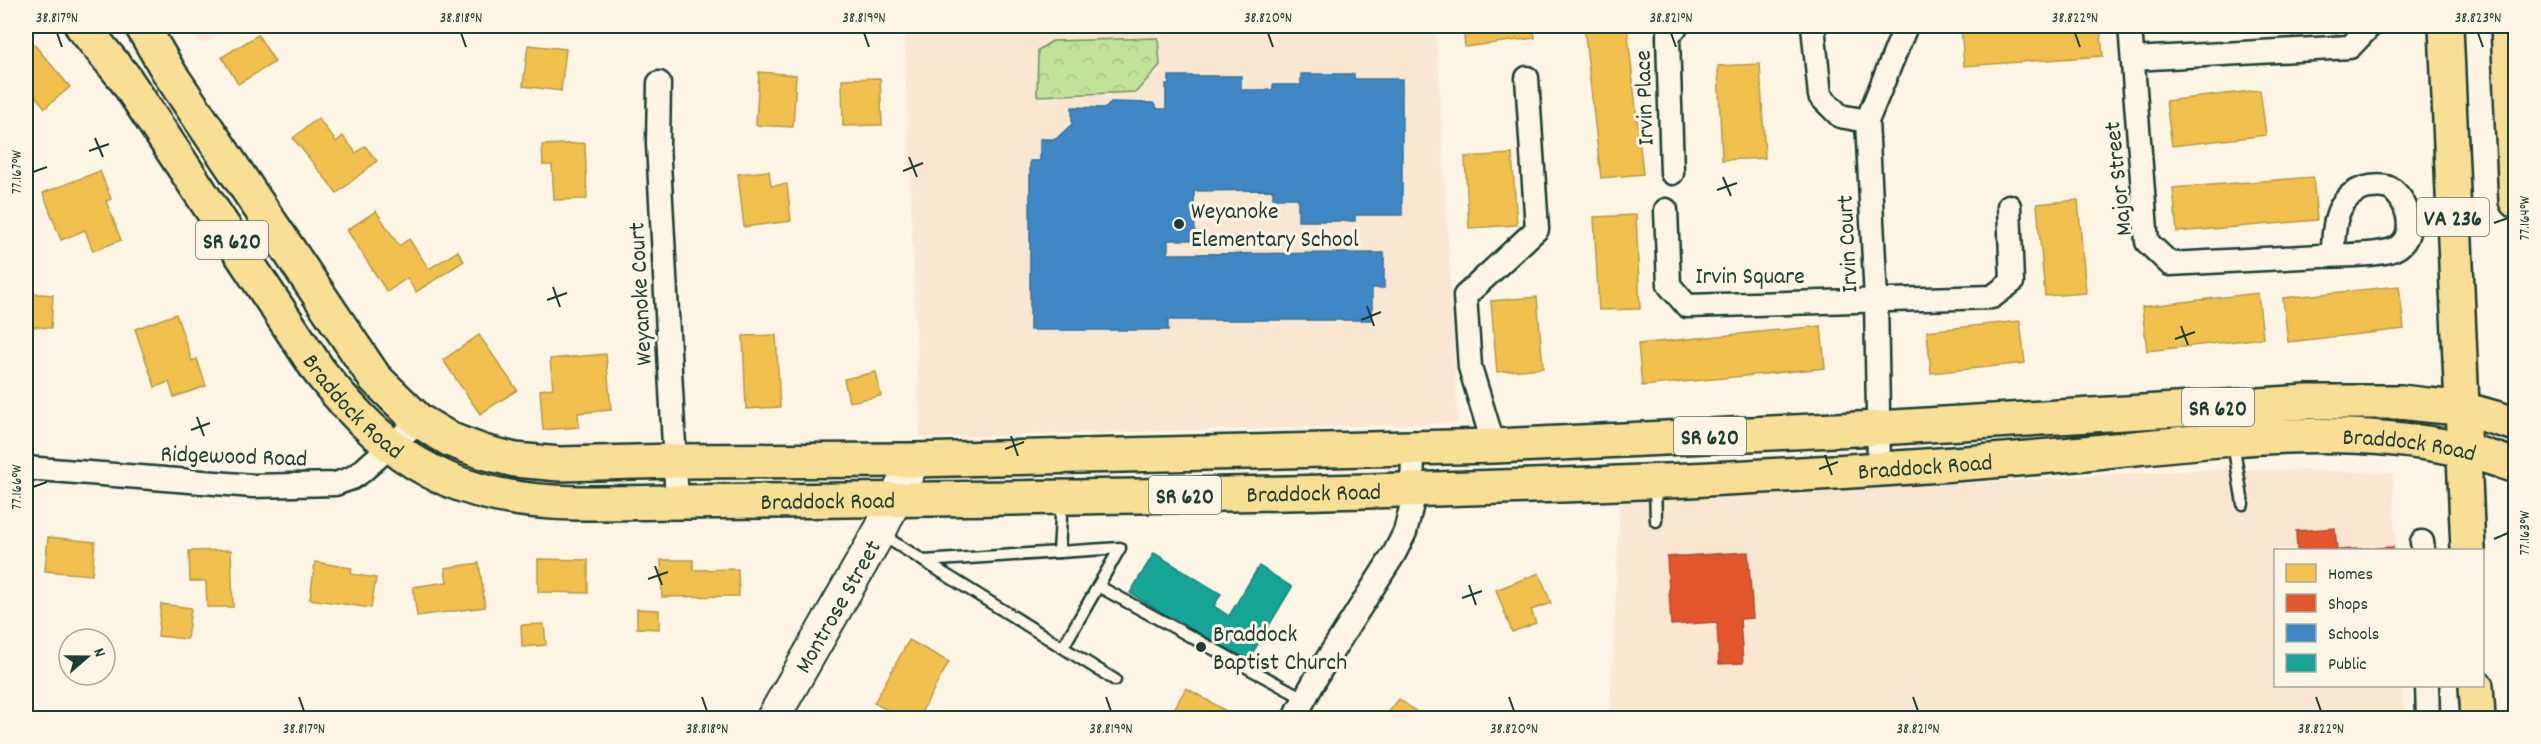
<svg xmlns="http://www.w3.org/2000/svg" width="2541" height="744" viewBox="0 0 2541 744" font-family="Dekko,sans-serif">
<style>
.built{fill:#f9e7d1}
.park{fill:url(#park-crowns);stroke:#708f66;stroke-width:1.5}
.homes{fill:#f2c14e;stroke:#b39946;stroke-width:1.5}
.shops{fill:#e4572e;stroke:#a94f30;stroke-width:1.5}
.schools{fill:#3f88c5;stroke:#35729a;stroke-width:1.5}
.public{fill:#17a398;stroke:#19847a;stroke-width:1.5}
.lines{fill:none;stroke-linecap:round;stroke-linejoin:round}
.lane-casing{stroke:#1f3d34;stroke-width:15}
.street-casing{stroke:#1f3d34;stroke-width:27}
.secondary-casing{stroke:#1f3d34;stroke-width:36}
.primary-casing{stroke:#1f3d34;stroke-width:38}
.lane{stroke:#fcf5e5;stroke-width:10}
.street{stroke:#fcf5e5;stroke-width:22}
.secondary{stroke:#fcf5e5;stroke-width:32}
.primary{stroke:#f9df96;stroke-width:33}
.ticks{fill:none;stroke:#1f3d34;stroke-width:2}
.poi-dot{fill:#1f3d34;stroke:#fcf5e5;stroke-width:2}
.labels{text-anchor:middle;stroke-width:6;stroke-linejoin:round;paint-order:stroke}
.shield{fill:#fcf5e5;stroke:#617469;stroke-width:1.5}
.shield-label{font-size:22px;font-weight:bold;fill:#1f3d34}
.street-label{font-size:24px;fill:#1f3d34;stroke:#fcf5e5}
.poi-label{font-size:24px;fill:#1f3d34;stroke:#fcf5e5;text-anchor:start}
.neatline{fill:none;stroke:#1f3d34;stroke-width:2}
.ticks-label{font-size:15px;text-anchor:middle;fill:#1f3d34}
</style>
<defs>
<pattern id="park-crowns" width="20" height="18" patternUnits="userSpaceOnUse" patternTransform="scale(1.5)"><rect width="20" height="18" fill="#c2e199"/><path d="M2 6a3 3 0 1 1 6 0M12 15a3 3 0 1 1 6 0" fill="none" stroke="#a6c284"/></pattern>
</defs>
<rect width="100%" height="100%" fill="#fcf5e5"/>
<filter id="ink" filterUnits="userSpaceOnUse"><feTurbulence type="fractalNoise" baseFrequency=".0167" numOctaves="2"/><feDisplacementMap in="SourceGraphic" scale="12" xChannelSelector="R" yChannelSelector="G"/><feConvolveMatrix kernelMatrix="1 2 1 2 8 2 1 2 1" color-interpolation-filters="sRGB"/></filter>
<g filter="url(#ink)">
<g class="built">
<path d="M 186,26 L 230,26 L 202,45 Z"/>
<path d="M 904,26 L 1436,26 L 1458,423 L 920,438 Z"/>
<path d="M 2232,468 L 2393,473 L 2396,550 L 2276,550 L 2276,686 L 2403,686 L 2404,718 L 1610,718 L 1620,503 Z"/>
</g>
<path class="park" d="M 1158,38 L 1160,65 L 1136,92 L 1037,96 L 1038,50 L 1052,41 Z"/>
<g class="homes">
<path d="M 1463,26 L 1533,26 L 1535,38 L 1465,47 Z"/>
<path d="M 1584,26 L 1627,26 L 1643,174 L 1601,178 Z"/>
<path d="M 1961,26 L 2100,26 L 2103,56 L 1964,66 Z"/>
<path d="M 2173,26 L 2217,26 L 2173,30 Z"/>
<path d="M 26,35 L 70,87 L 45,108 L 26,84 Z"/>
<path d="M 258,35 L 275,62 L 238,84 L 222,57 Z"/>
<path d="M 528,45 L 566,49 L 561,91 L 523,86 Z"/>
<path d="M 1760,64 L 1765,158 L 1722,160 L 1718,66 Z"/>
<path d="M 759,72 L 796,75 L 793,127 L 756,125 Z"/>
<path d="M 880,78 L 882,125 L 843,126 L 842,79 Z"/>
<path d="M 2260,90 L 2266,135 L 2172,146 L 2166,101 Z"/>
<path d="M 318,118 L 336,142 L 343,136 L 356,153 L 365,146 L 377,161 L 337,193 L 293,138 Z"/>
<path d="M 585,143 L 587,199 L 554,200 L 552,165 L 543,165 L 542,145 Z"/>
<path d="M 1512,154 L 1517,225 L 1469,228 L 1465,157 Z"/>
<path d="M 100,171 L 111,199 L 106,201 L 121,240 L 93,251 L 85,230 L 61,240 L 43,193 Z"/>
<path d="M 769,171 L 771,186 L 787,184 L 791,221 L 744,227 L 738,174 Z"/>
<path d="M 2313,177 L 2317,220 L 2177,232 L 2173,188 Z"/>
<path d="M 2078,200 L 2086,293 L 2045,296 L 2037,204 Z"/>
<path d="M 376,211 L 399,246 L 409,239 L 429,269 L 458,251 L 464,261 L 416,292 L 407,278 L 387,292 L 347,230 Z"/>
<path d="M 1636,215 L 1640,309 L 1599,310 L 1594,217 Z"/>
<path d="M 2399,286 L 2404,329 L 2288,342 L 2283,298 Z"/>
<path d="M 26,293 L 53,295 L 51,328 L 26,326 Z"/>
<path d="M 2258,293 L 2263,338 L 2147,351 L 2142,307 Z"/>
<path d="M 1537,297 L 1543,368 L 1497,372 L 1491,301 Z"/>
<path d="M 176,314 L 192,361 L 197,359 L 206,386 L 174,397 L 169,382 L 155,387 L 135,329 Z"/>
<path d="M 2020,321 L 2025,363 L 1931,373 L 1927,331 Z"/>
<path d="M 1821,326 L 1825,368 L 1642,386 L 1638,344 Z"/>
<path d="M 479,335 L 517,390 L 480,414 L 443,360 Z"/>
<path d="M 776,335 L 780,407 L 746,409 L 743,336 Z"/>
<path d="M 606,354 L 611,410 L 578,413 L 579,427 L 543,430 L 540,390 L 553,388 L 550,359 Z"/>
<path d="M 876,372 L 881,396 L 849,402 L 844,379 Z"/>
<path d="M 48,537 L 95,542 L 92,575 L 45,571 Z"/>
<path d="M 231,550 L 233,607 L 207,607 L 206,581 L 190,581 L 189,551 Z"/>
<path d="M 538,559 L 588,560 L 588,593 L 538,592 Z"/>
<path d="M 661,560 L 693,560 L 693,570 L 738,569 L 739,596 L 662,597 Z"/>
<path d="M 315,562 L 352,568 L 351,574 L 376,578 L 371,608 L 310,599 Z"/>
<path d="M 479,563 L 485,607 L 417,616 L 413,587 L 447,582 L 445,568 Z"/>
<path d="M 1539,573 L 1551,603 L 1531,610 L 1536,623 L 1512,632 L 1496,590 Z"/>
<path d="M 161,604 L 191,608 L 187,639 L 158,636 Z"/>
<path d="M 637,609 L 659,610 L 659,629 L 637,628 Z"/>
<path d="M 544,624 L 546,645 L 522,647 L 521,625 Z"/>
<path d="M 909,640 L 949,662 L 918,718 L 903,718 L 874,703 Z"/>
<path d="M 1186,688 L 1226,711 L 1221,718 L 1169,718 Z"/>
<path d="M 1399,699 L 1425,718 L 1384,718 Z"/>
</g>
<g class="shops">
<path d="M 2335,528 L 2337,550 L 2297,550 L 2296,531 Z"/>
<path d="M 2393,547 L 2393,550 L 2338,550 Z"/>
<path d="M 1748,552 L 1753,618 L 1740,619 L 1743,663 L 1719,664 L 1717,622 L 1671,625 L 1667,557 Z"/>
</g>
<path class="schools" d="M 1301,74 L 1354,74 L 1354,79 L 1402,79 L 1402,215 L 1355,215 L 1355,221 L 1298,221 L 1298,198 L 1273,198 L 1273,190 L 1194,191 L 1195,240 L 1168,240 L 1168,254 L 1384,253 L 1384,288 L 1372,288 L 1372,320 L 1168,320 L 1168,330 L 1030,330 L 1030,161 L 1040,161 L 1040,139 L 1056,139 L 1072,124 L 1072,107 L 1106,108 L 1111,102 L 1153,103 L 1158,109 L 1166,109 L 1166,84 L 1169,84 L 1169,76 L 1241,76 L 1241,90 L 1273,90 L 1273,85 L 1301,85 Z"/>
<path class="public" d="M 1154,553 L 1221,594 L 1214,606 L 1229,616 L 1259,566 L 1292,587 L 1246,664 L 1130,593 Z"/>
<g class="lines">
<defs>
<g id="lane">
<path d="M 2233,443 L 2243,504"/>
<path d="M 1655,484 L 1656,521"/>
<path d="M 882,535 L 1115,680"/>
<path d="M 1059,552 L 1062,500"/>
<path d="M 924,561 L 1120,548 L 1063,647"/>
<path d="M 1098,586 L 1305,699"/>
</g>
<g id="street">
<path d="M 1813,26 L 1820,96 L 1840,116 L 1867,121"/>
<path d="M 2130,26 L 2147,242 L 2170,264 C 2220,261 2271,259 2321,256 C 2342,255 2368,256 2389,251 C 2417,244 2412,208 2395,192 C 2388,185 2378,186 2370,187 C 2335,193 2333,226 2333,255"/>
<path d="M 2133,59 L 2350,47 L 2370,26"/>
<path d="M 659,83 L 658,144 L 677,502"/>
<path d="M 1672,173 L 1668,36 L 1677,26"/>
<path d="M 1666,210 L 1669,285 L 1687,306 L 1992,297 L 2012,282 L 2009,206"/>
<path d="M 1494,446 L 1470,367 L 1465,296 L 1537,229 L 1527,78"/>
<path d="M 26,468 L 253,486 L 335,484 L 352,478 L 361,472 L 419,421"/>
<path d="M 1879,468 L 1876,300 L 1867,121 L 1906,26"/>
<path d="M 2422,542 L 2423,550"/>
<path d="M 2427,686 L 2428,718"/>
<path d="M 1294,718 L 1321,669 L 1394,554 L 1405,532 L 1412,504 L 1413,448"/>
</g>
<g id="secondary">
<path id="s1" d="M 773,718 L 881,529 L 914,460"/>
</g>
<g id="primary">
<path id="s2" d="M 82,26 L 124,77 L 319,371 C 393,465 457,501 578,503 C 949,499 1320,496 1690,480 C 1810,474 1931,467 2051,456 C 2185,445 2326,420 2459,449 C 2478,453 2497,460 2516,466"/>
<path d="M 142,26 L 170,74 L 375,378 L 419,421 L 451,440 L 483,452 L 515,460 L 560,464 L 675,461 L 914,460 L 1494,446 L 1878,428 L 2307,402 L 2401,402 L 2427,405 L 2460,408 L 2516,424"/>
<path d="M 2446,26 L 2468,550"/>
<path d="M 2508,26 L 2516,201"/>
<path d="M 2476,686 L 2478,718"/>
</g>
</defs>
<use href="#lane" class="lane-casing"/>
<use href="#street" class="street-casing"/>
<use href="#secondary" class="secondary-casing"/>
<use href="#primary" class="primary-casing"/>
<use href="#lane" class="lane"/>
<use href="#street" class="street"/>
<use href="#secondary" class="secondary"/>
<use href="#primary" class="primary"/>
</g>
</g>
<path class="ticks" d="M 57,33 L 62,47M 461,33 L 466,47M 864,33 L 869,47M 1268,33 L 1273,47M 1671,33 L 1676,47M 2075,33 L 2080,47M 2478,33 L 2483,47M 95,138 L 103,157M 89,151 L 109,144M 909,157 L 917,177M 903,171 L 923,163M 33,172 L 47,167M 1723,177 L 1731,196M 1717,190 L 1737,183M 2494,223 L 2508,218M 553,287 L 560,307M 547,300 L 567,293M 1367,306 L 1374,326M 1361,320 L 1381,312M 2181,326 L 2188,345M 2175,339 L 2195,332M 197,417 L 204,436M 191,430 L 210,423M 1011,436 L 1018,456M 1005,449 L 1024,442M 1825,455 L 1832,475M 1819,469 L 1838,462M 33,487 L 47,482M 2494,539 L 2508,533M 655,566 L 662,585M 648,579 L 668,572M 1469,585 L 1476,605M 1462,598 L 1482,591M 299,697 L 304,711M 702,697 L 707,711M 1106,697 L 1111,711M 1509,697 L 1514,711M 1913,697 L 1918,711M 2316,697 L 2321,711"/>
<g class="poi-dot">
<circle cx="1179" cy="224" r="6"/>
<circle cx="1201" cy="647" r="6"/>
</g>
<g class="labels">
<g class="shield">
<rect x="2417" y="198" width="72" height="38" rx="4.5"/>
<rect x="196" y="221" width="72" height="38" rx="4.5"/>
<rect x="2182" y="388" width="72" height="38" rx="4.5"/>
<rect x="1674" y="417" width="72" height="38" rx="4.5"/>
<rect x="1149" y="476" width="72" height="38" rx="4.5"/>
</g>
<g class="shield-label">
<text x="2453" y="225">VA 236</text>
<text x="232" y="248">SR 620</text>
<text x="2218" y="415">SR 620</text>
<text x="1710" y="444">SR 620</text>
<text x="1185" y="503">SR 620</text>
</g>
<g class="street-label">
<text transform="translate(1643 98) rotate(-92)" y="8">Irvin Place</text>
<text transform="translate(2117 179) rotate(-96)" y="8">Major Street</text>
<text transform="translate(1846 244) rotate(-93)" y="8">Irvin Court</text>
<text x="1750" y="283">Irvin Square</text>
<text transform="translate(639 294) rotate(-93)" y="8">Weyanoke Court</text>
<text dy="8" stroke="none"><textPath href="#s2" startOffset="468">Braddock Road</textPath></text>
<text dy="8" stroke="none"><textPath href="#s2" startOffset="2556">Braddock Road</textPath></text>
<text transform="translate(234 455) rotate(2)" y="8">Ridgewood Road</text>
<text dy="8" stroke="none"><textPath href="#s2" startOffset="2070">Braddock Road</textPath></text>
<text dy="8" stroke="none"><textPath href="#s2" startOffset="1458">Braddock Road</textPath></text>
<text dy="8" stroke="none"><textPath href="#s2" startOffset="972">Braddock Road</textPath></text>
<text dy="8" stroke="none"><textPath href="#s1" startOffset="129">Montrose Street</textPath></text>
</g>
<g class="poi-label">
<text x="1191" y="218">Weyanoke<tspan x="1191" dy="28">Elementary School</tspan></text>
<text x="1213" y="641">Braddock<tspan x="1213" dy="28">Baptist Church</tspan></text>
</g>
</g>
<rect width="2541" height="744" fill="none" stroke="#fcf5e5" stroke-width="66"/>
<rect x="2274" y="549" width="210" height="138" fill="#fcf5e5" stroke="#a4ab9e" stroke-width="1.5"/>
<rect x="2286" y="564" width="30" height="18" fill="#f2c14e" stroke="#a4ab9e" stroke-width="1.5"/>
<text x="2328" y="579" font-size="18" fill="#1f3d34">Homes</text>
<rect x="2286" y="594" width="30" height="18" fill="#e4572e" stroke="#a4ab9e" stroke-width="1.5"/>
<text x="2328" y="609" font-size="18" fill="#1f3d34">Shops</text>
<rect x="2286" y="624" width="30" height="18" fill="#3f88c5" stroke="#a4ab9e" stroke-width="1.5"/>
<text x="2328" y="639" font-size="18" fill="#1f3d34">Schools</text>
<rect x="2286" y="654" width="30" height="18" fill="#17a398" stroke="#a4ab9e" stroke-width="1.5"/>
<text x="2328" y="669" font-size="18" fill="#1f3d34">Public</text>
<g transform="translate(87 657) rotate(70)"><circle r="28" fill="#fcf5e5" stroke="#a4ab9e" stroke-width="1.5"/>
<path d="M0-4.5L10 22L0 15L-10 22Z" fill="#1f3d34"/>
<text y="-9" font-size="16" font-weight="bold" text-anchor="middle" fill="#1f3d34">N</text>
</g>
<rect x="33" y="33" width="2475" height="678" class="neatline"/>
<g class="ticks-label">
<text x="57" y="22">38.817°N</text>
<text x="461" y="22">38.818°N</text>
<text x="864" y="22">38.819°N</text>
<text x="1268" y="22">38.820°N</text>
<text x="1671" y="22">38.821°N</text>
<text x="2075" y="22">38.822°N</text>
<text x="2478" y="22">38.823°N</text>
<text transform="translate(16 172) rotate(-90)" y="5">77.167°W</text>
<text transform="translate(2524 218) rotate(-90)" y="5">77.164°W</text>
<text transform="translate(16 487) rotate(-90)" y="5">77.166°W</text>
<text transform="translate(2524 533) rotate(-90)" y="5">77.163°W</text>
<text x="304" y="733">38.817°N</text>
<text x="707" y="733">38.818°N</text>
<text x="1111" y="733">38.819°N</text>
<text x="1514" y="733">38.820°N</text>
<text x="1918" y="733">38.821°N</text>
<text x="2321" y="733">38.822°N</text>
</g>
</svg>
